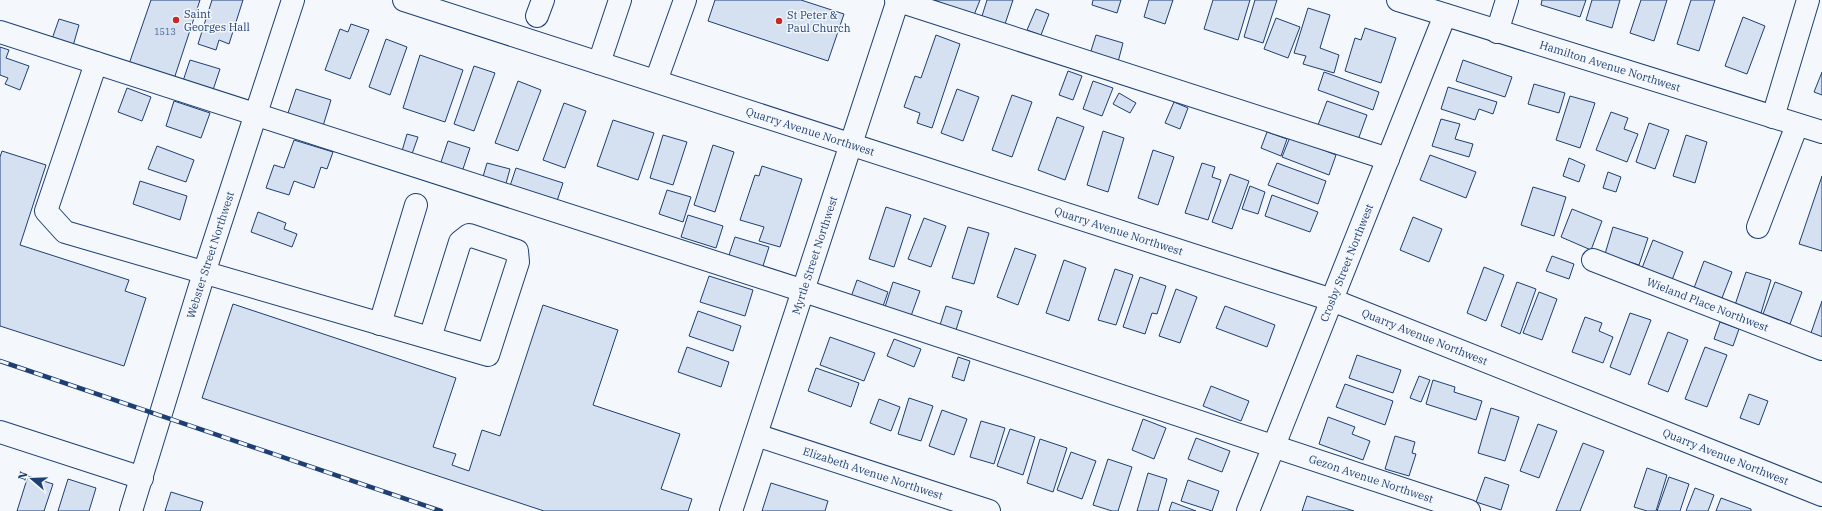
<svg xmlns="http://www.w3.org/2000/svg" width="1822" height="511" viewBox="0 0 1822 511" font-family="'IBM Plex Serif',serif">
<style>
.building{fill:#d5e0f0;stroke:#1d3f73}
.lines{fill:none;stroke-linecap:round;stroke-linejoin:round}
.minor-casing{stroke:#1d3f73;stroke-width:24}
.minor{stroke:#f4f7fb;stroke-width:22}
.rail-casing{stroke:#1d3f73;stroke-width:4.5}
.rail{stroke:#f4f7fb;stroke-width:3;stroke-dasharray:9;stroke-linecap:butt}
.poi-dot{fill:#c62828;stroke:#f4f7fb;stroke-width:1.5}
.labels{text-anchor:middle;stroke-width:3;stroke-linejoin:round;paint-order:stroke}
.number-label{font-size:9px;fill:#4b6792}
.poi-label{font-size:11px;fill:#1d3f73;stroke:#f4f7fb;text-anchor:start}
.street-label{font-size:11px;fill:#1d3f73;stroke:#f4f7fb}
</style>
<rect width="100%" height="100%" fill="#f4f7fb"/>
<g class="building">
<path d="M 151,0 L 200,0 L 174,79 L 129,64 Z"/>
<path d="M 212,0 L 243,0 L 229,44 L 219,40 L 216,50 L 198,44 Z"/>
<path d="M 715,0 L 801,0 L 844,14 L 828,61 L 708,21 Z"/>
<path d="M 934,0 L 980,0 L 974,15 Z"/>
<path d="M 987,0 L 1013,0 L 1005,24 L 982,16 Z"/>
<path d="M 1093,0 L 1121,0 L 1117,13 L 1092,5 Z"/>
<path d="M 1149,0 L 1173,0 L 1165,24 L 1144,17 Z"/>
<path d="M 1213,0 L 1250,0 L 1238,40 L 1204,29 Z"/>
<path d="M 1255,0 L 1277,0 L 1263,43 L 1244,37 Z"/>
<path d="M 1542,0 L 1586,0 L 1580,17 L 1541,5 Z"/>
<path d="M 1592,0 L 1620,0 L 1612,28 L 1586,20 Z"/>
<path d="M 1641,0 L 1667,0 L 1654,41 L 1630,33 Z"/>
<path d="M 1691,0 L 1715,0 L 1699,51 L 1677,44 Z"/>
<path d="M 1308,8 L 1330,15 L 1320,48 L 1339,55 L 1334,73 L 1303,64 L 1306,56 L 1294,53 Z"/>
<path d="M 1036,9 L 1049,14 L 1041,35 L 1027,30 Z"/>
<path d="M 1743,17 L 1765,26 L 1747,74 L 1725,66 Z"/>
<path d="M 1276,18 L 1300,27 L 1288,58 L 1264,49 Z"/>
<path d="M 59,19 L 79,25 L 73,46 L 52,39 Z"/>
<path d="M 351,24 L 369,30 L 350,79 L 325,70 L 340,29 L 348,32 Z"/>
<path d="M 1365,28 L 1396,38 L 1381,83 L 1345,71 L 1355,38 L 1361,40 Z"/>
<path d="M 936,35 L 960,44 L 932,128 L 917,123 L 920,113 L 904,107 L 915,76 L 921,78 Z"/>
<path d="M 1096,35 L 1123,43 L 1118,62 L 1090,54 Z"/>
<path d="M 386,39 L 407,47 L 390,95 L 369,87 Z"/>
<path d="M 0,47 L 9,50 L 6,58 L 29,66 L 20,90 L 5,84 L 8,78 L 0,75 Z"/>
<path d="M 420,55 L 463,70 L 445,122 L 403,108 Z"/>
<path d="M 190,60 L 220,69 L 213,90 L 183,81 Z"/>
<path d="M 1463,60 L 1512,77 L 1505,97 L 1456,81 Z"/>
<path d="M 474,66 L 495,73 L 474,131 L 454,124 Z"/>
<path d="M 1068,71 L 1082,76 L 1073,100 L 1059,95 Z"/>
<path d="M 1324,72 L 1379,92 L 1373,110 L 1318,90 Z"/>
<path d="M 1822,72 L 1822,95 L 1814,92 Z"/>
<path d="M 518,81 L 541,90 L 518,151 L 495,143 Z"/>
<path d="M 1093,81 L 1113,88 L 1102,116 L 1083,109 Z"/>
<path d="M 1534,84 L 1565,93 L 1559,113 L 1528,104 Z"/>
<path d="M 1448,87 L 1497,102 L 1493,114 L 1479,109 L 1475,120 L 1441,109 Z"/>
<path d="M 127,88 L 151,97 L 142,121 L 118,112 Z"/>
<path d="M 296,89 L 331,100 L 323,126 L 287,116 Z"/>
<path d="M 957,89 L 979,97 L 963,141 L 941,133 Z"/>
<path d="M 1119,93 L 1136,103 L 1130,113 L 1113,104 Z"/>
<path d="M 1012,95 L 1032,102 L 1012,157 L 992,150 Z"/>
<path d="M 1570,96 L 1595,103 L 1580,148 L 1556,140 Z"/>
<path d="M 174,101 L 210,113 L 201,138 L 166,126 Z"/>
<path d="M 1327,101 L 1367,115 L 1358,140 L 1318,125 Z"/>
<path d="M 1174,102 L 1188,108 L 1180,129 L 1165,123 Z"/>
<path d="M 564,103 L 586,111 L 565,168 L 543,160 Z"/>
<path d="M 1611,112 L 1628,118 L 1624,129 L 1638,134 L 1627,162 L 1596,150 Z"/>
<path d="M 1057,117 L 1084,127 L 1065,180 L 1038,170 Z"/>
<path d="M 1441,119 L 1460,124 L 1455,139 L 1473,144 L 1469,157 L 1432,146 Z"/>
<path d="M 613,120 L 654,133 L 638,180 L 597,166 Z"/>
<path d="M 1649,123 L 1669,130 L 1655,169 L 1636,162 Z"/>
<path d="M 1103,131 L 1124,138 L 1108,192 L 1087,185 Z"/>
<path d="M 1267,132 L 1287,139 L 1281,156 L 1261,148 Z"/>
<path d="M 407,134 L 418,137 L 412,154 L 402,151 Z"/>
<path d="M 663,135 L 687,142 L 673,185 L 650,178 Z"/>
<path d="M 1686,135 L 1707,142 L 1695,183 L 1673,176 Z"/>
<path d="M 1290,137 L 1336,155 L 1329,175 L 1282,157 Z"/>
<path d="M 294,140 L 333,152 L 327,169 L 321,167 L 314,188 L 294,181 L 289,195 L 266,188 L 274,165 L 284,168 Z"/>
<path d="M 448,141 L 470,148 L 462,172 L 440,165 Z"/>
<path d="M 713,145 L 734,152 L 715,212 L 694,205 Z"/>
<path d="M 157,146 L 194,160 L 186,182 L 148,169 Z"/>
<path d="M 1153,150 L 1174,157 L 1158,205 L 1138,198 Z"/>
<path d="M 2,151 L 46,165 L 20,245 L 129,280 L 125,291 L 146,298 L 124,366 L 0,326 L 0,157 Z"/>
<path d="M 1430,155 L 1476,172 L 1466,198 L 1420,180 Z"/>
<path d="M 1569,158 L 1585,165 L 1579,182 L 1563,176 Z"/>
<path d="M 487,163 L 510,169 L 505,187 L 482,180 Z"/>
<path d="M 1202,163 L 1215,167 L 1212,177 L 1221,180 L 1208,220 L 1185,213 Z"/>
<path d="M 1277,163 L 1326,181 L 1318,204 L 1268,185 Z"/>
<path d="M 762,166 L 802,179 L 780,247 L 759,241 L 764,227 L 740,220 L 755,175 L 759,176 Z"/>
<path d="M 516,168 L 563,183 L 556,204 L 509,189 Z"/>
<path d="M 1608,172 L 1621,177 L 1616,192 L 1603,188 Z"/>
<path d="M 1230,174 L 1249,181 L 1232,229 L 1212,222 Z"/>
<path d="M 1822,176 L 1822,251 L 1799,244 Z"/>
<path d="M 140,181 L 187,196 L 180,220 L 133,204 Z"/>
<path d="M 1250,186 L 1265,192 L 1258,214 L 1242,209 Z"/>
<path d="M 1533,187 L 1566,197 L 1554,236 L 1521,225 Z"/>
<path d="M 667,190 L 691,197 L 683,222 L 659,214 Z"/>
<path d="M 1272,195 L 1318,212 L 1310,232 L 1265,216 Z"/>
<path d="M 886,207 L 911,215 L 894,267 L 869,259 Z"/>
<path d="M 1572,209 L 1602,221 L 1591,250 L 1561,237 Z"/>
<path d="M 258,212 L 286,223 L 284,229 L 297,234 L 292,247 L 251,232 Z"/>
<path d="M 688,215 L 723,226 L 716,248 L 681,237 Z"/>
<path d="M 1413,217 L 1442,229 L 1429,262 L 1400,250 Z"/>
<path d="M 924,218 L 946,226 L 931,267 L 908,259 Z"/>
<path d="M 968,227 L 989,233 L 974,284 L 952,278 Z"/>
<path d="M 1613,227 L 1648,238 L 1639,265 L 1605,254 Z"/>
<path d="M 735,237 L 769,247 L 762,269 L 728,258 Z"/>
<path d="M 1653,240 L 1683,252 L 1672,280 L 1642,268 Z"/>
<path d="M 1015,248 L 1036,255 L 1018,305 L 997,297 Z"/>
<path d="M 1552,256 L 1574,264 L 1569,279 L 1546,271 Z"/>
<path d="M 1064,260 L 1086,268 L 1069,321 L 1046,313 Z"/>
<path d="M 1704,261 L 1732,272 L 1722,298 L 1694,288 Z"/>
<path d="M 1484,267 L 1504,275 L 1486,321 L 1467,313 Z"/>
<path d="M 1115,269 L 1133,275 L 1116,325 L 1098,320 Z"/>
<path d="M 1746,272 L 1771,280 L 1761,313 L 1735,305 Z"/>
<path d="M 709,276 L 753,290 L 745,316 L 700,302 Z"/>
<path d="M 1140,277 L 1166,286 L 1157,314 L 1152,313 L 1145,334 L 1123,327 Z"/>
<path d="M 857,280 L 888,292 L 882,309 L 851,297 Z"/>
<path d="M 893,282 L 920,291 L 911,316 L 885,307 Z"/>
<path d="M 1517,282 L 1536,289 L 1520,334 L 1501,326 Z"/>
<path d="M 1775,282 L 1802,292 L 1790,324 L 1763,314 Z"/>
<path d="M 1176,289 L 1197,297 L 1180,343 L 1159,336 Z"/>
<path d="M 1539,292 L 1557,299 L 1542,340 L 1523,333 Z"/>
<path d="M 1822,301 L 1822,337 L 1811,333 Z"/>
<path d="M 233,304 L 456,378 L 433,447 L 456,454 L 452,465 L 469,471 L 482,430 L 500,436 L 543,305 L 618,330 L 593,405 L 680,434 L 661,489 L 692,499 L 688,511 L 544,511 L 202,398 Z"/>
<path d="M 946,306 L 962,311 L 956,330 L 940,325 Z"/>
<path d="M 1225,306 L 1275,325 L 1267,347 L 1216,328 Z"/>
<path d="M 698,311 L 741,326 L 733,351 L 689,336 Z"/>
<path d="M 1630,313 L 1651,320 L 1630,375 L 1610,367 Z"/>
<path d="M 1585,317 L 1602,323 L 1599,331 L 1613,337 L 1603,363 L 1572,352 Z"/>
<path d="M 1720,322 L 1739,329 L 1733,346 L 1714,339 Z"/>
<path d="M 1668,332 L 1688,340 L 1668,392 L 1648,384 Z"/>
<path d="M 830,337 L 875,353 L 864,381 L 820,365 Z"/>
<path d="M 894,339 L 921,349 L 914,367 L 887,356 Z"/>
<path d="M 687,347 L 729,362 L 721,387 L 678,372 Z"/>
<path d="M 1705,347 L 1727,355 L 1707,407 L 1685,399 Z"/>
<path d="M 1357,355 L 1401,370 L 1393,393 L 1349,378 Z"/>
<path d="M 958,357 L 970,361 L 964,381 L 952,377 Z"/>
<path d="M 816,368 L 859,383 L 851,407 L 808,391 Z"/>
<path d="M 1419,376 L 1430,380 L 1421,402 L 1410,398 Z"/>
<path d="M 1433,380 L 1455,387 L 1454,392 L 1482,401 L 1476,420 L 1426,404 Z"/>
<path d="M 1345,384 L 1393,401 L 1385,425 L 1336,407 Z"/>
<path d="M 1211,386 L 1249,401 L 1241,421 L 1203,406 Z"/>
<path d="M 1749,394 L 1768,401 L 1759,425 L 1740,418 Z"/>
<path d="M 909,398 L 933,406 L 921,441 L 898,434 Z"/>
<path d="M 879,399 L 900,407 L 891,431 L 870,423 Z"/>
<path d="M 1491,408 L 1519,417 L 1505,461 L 1478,453 Z"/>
<path d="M 942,410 L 967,419 L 954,455 L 929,446 Z"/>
<path d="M 1328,417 L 1355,427 L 1352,434 L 1370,441 L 1363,460 L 1319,444 Z"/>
<path d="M 1143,419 L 1166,428 L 1154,459 L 1132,450 Z"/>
<path d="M 981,421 L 1005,428 L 994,464 L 970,457 Z"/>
<path d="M 1538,424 L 1557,431 L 1539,478 L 1520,471 Z"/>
<path d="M 1010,429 L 1035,437 L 1023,475 L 997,466 Z"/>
<path d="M 1395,436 L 1415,442 L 1412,453 L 1416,454 L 1409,476 L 1385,469 Z"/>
<path d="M 1196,438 L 1230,451 L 1222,472 L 1188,459 Z"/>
<path d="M 1040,439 L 1067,448 L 1053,492 L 1027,483 Z"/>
<path d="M 1583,443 L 1604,451 L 1580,511 L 1556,511 Z"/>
<path d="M 1071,452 L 1096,461 L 1082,499 L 1057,490 Z"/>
<path d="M 1108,459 L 1132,467 L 1118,511 L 1112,511 L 1093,505 Z"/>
<path d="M 1647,468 L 1667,475 L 1656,511 L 1647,511 L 1634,507 Z"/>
<path d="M 1148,473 L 1167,479 L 1158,511 L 1137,511 Z"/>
<path d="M 28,476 L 53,484 L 44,511 L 17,511 Z"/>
<path d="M 1485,477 L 1509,485 L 1501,510 L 1476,502 Z"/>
<path d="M 1669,477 L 1689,484 L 1680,511 L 1657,511 Z"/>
<path d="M 68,479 L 96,488 L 89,511 L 58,511 Z"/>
<path d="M 1188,480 L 1219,491 L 1212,511 L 1181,501 Z"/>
<path d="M 771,483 L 828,501 L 825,511 L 762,511 Z"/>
<path d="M 1695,488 L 1714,495 L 1708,511 L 1686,511 Z"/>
<path d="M 171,492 L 203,502 L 200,511 L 165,511 Z"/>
<path d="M 1307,496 L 1354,511 L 1302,511 Z"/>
<path d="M 1721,498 L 1751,509 L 1751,511 L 1716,511 Z"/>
<path d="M 1172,502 L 1196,511 L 1169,511 Z"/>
</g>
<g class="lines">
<defs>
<g id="minor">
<path id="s1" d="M 404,0 L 1332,300 L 1822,495"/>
<path d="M 896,0 L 1388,159"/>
<path id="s2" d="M 1398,0 L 1822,132"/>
<path d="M 537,16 L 543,0"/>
<path id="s3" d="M 0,32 L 804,291 L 1469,511"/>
<path d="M 1497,32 L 1507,0"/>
<path d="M 96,63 L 46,211 L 65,232 L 488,355 L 518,262 L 517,251 L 469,235 L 460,242 L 430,338"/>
<path d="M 599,63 L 620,0"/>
<path d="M 656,81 L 685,0"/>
<path d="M 1773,117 L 1808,0"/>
<path d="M 1758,227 L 1797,125"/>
<path id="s4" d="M 1593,260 L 1822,349"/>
<path d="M 380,324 L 416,205"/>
<path d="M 0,432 L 142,478"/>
<path id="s5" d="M 756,435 L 989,511"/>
<path id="s6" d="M 131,511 L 204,273 L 293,0"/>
<path id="s7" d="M 731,511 L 898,0"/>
<path id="s8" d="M 1248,511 L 1445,15"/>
</g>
</defs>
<use href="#minor" class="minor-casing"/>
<use href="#minor" class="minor"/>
<defs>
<path id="rail" d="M 0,361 L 441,511"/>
</defs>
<use href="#rail" class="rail-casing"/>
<use href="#rail" class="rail"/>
</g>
<g class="poi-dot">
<circle cx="176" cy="20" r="4"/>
<circle cx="779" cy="21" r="4"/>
</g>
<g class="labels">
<g class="number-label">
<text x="165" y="35">1513</text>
</g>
<g class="poi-label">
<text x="184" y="18">Saint<tspan x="184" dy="13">Georges Hall</tspan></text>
<text x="787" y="19">St Peter &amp;<tspan x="787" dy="13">Paul Church</tspan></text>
</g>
<g class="street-label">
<text dy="4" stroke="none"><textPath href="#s2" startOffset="222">Hamilton Avenue Northwest</textPath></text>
<text dy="4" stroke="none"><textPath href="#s1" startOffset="427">Quarry Avenue Northwest</textPath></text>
<text dy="4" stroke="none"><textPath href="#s1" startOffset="751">Quarry Avenue Northwest</textPath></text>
<text dy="4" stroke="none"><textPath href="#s6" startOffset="268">Webster Street Northwest</textPath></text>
<text dy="4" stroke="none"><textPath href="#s7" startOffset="269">Myrtle Street Northwest</textPath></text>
<text dy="4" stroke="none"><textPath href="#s8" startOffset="267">Crosby Street Northwest</textPath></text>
<text dy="4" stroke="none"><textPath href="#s4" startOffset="123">Wieland Place Northwest</textPath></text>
<text dy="4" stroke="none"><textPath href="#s1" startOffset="1075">Quarry Avenue Northwest</textPath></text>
<text dy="4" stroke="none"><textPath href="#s1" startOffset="1399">Quarry Avenue Northwest</textPath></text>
<text dy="4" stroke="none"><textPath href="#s5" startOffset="123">Elizabeth Avenue Northwest</textPath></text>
<text dy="4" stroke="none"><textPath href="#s3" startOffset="1442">Gezon Avenue Northwest</textPath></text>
</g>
</g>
<g transform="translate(32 479) rotate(289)" stroke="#f4f7fb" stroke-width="3" paint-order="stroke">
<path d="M0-3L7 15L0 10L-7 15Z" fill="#1d3f73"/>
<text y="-6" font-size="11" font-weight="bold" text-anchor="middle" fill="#1d3f73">N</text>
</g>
</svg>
